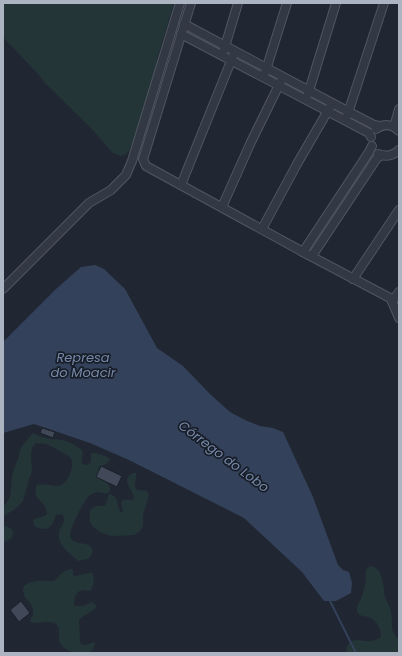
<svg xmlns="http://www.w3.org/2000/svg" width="402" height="656" viewBox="0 0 402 656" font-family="Poppins,sans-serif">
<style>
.green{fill:#243537}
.water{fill:#34415a}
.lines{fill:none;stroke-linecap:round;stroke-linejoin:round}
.stream{stroke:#34415a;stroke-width:2}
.building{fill:#414958;stroke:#1a202a}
.minor-casing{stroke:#505662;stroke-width:10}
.minor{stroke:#333944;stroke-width:8}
.labels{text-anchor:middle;stroke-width:3.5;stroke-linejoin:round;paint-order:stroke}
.water-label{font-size:13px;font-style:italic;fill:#7688a9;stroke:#181e28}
</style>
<rect width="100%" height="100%" fill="#202733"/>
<g class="green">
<path d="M 3,3 L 174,3 L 157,59 L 156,68 L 136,134 L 129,151 L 126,154 L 121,156 L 113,153 L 90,127 L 44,82 L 39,75 L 3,37 Z"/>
<path d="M 33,433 L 39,436 L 49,439 L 63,440 L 71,443 L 82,450 C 84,455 81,459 82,464 L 87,465 L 89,464 L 91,462 L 91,455 L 92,453 L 100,454 L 109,458 L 110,460 L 106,464 L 99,467 C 94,480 112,481 110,490 C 109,496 101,492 97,492 C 95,492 90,495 89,496 C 84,500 70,528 70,535 C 71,549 98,537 91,556 L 87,559 L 78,561 C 68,552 53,542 61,527 C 64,523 65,520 63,515 L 61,514 L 56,515 C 53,522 52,529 43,529 C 39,529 37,528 34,525 L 33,520 C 37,517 44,518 47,514 C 47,500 30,501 37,485 C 48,481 60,493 68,478 C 71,473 73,466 72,460 L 69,456 L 47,444 L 36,443 L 32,447 L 31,455 L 32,472 L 29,479 L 23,501 L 14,510 L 3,516 L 3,506 L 6,504 L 10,497 L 11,490 L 12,476 L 15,466 L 19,457 L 19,453 L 22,446 Z"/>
<path d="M 133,473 L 136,473 C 137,479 132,485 137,490 L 147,491 L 149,495 L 143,515 L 143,526 L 140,531 L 134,535 L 112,536 L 102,533 L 93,527 L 90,522 L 90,511 L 91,509 L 96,506 L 105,506 L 106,504 L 109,494 C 120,496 116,506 121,513 L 123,511 L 121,502 L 123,500 C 127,499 130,501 134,499 C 134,492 128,488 127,481 L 128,477 Z"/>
<path d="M 3,526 C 8,526 16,530 12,537 C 10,540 6,541 3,542 Z"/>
<path d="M 370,566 C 384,567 383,587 385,597 C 387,602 390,606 391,612 C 393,622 389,629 397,638 L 399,638 L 399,653 L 346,653 C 346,645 350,640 358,640 C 361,640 363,641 365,641 C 371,642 377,640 381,637 C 382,630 376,619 369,617 C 364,616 361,617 357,612 L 357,607 L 362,596 L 366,581 L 366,570 Z"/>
<path d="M 71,569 L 73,570 L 73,575 L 75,576 L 90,573 L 92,573 C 95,579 94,586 90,591 C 88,591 85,590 83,590 C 75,591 73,600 75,606 L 83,606 L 92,602 L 96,605 L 96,607 C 91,614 83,614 79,620 L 80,643 L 81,644 L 86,645 L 94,642 L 95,644 C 94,647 92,652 88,653 C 80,655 65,652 60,643 C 57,638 61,630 57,625 C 53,619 40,623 33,623 L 31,622 L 30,620 C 31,618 33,616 33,614 C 36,602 19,599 24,586 C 33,579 44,581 54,581 C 57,579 58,577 60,575 C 63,572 67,570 71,569 Z"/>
</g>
<path class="water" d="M 95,265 L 104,269 L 125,289 L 157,348 L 183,366 L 210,394 L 230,412 L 245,420 L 260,426 L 273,428 L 283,432 L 313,497 L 338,565 L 343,570 L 349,572 L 352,583 L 351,593 L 336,601 L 324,601 L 302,572 L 244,518 L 129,460 L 90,443 L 34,424 L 3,433 L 3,342 L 56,289 L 81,267 Z"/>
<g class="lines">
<path class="stream" d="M 329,599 L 356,653"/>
</g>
<g class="building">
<path d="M 42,428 L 55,432 L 53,438 L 40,433 Z"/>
<path d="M 101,466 L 122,476 L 117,487 L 96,477 Z"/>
<path d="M 21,601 L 30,613 L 19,622 L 10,610 Z"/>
</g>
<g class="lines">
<defs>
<g id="minor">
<path d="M 191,3 L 145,153 L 143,159 L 146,166 L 303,252 L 390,298 L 391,299 L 399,318"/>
<path d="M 184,24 L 349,112 L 374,125 L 380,126"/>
<path d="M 181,34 L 369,133 L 371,137"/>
<path d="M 224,50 L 238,3"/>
<path d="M 265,73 L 287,3"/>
<path d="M 308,94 L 336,3"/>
<path d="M 347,116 L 384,3"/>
<path d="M 394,127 L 399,109"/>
<path d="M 376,129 C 384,123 392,124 399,131"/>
<path d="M 378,154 C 386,157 393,156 399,150"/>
<path d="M 181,185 L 233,56"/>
<path d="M 222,207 L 251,142 L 281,81"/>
<path d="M 262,229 L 297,164 L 330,107"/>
<path d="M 303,252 L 369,152 L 372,146"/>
<path d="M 312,256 L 377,158 L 382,155"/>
<path d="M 353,279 L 399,210"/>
<path d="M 3,289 L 89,203 L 111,190 L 126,175 L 132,161 L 180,3"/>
<path d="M 392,302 L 399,292"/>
</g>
</defs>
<use href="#minor" class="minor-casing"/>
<use href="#minor" class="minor"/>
</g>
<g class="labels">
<g class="water-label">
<text x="83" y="362">Represa<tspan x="83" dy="15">do Moacir</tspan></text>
<text transform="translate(224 456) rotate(37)" y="5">Córrego do Lobo</text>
</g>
</g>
<rect width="402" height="656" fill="none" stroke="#acb3c1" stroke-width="8"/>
</svg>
